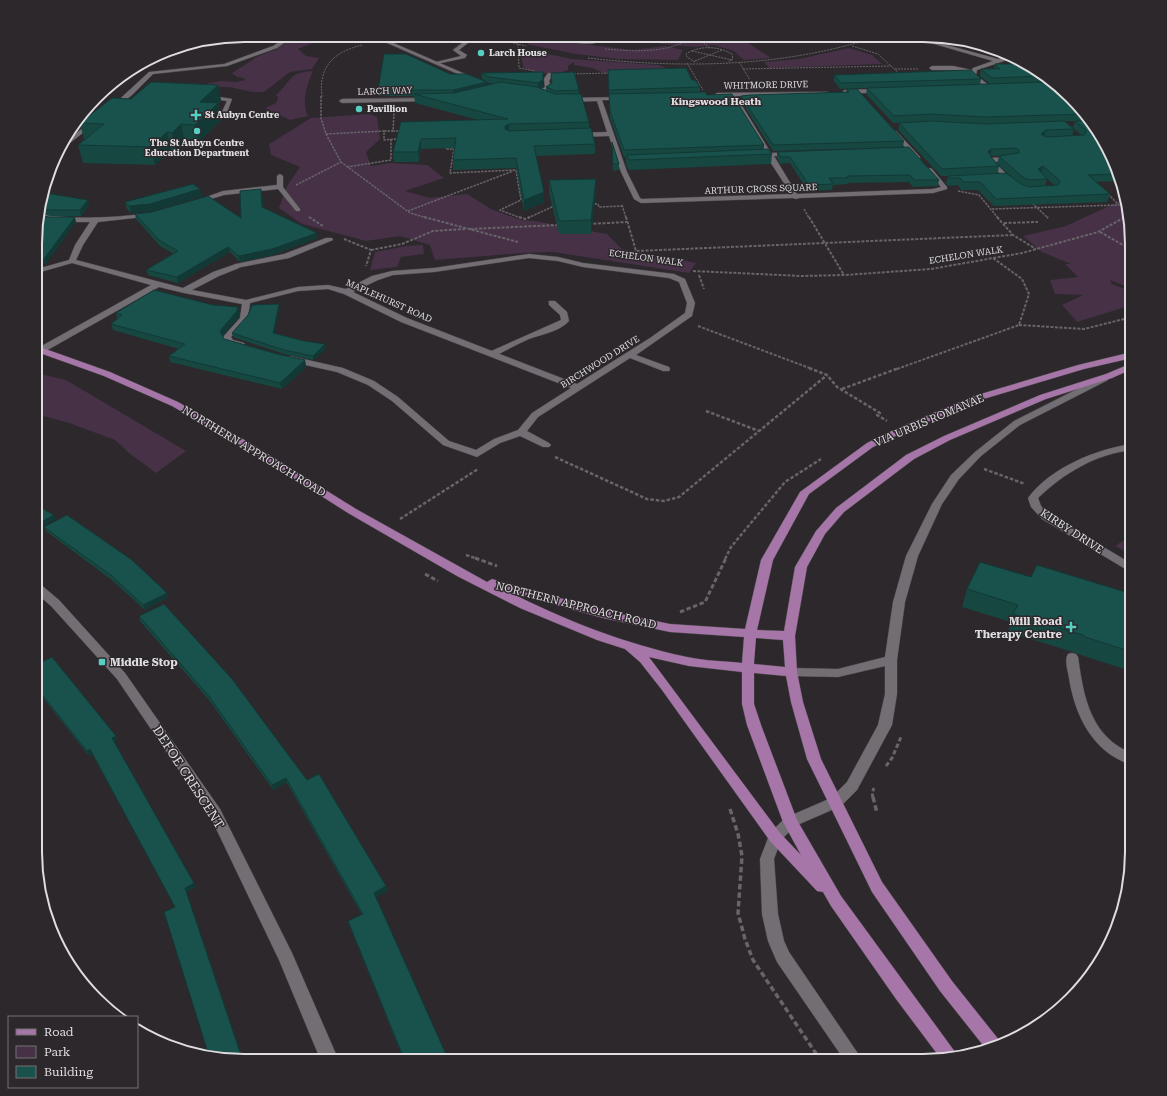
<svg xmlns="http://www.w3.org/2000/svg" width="1167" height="1096" viewBox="0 0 1167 1096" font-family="'Roboto Serif',serif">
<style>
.green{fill:#463147}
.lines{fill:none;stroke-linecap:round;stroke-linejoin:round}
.service-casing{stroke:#4a464a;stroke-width:1}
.minor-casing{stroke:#4a464a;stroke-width:1}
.primary-casing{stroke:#4a464a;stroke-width:1}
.path-far5{stroke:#686468;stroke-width:1;stroke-dasharray:2 1;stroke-linecap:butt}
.path-far4{stroke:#686468;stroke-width:1.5;stroke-dasharray:2.5 1;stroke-linecap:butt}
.path-far3{stroke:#686468;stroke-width:2;stroke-dasharray:3 1.5;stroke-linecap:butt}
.path-far2{stroke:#686468;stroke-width:2.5;stroke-dasharray:3.5 2;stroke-linecap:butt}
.path-far1{stroke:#686468;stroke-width:3;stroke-dasharray:4.5 2.5;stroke-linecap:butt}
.path{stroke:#686468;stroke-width:3.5;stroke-dasharray:5.5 3;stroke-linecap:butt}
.service{fill:#736e73;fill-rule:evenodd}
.minor{fill:#736e73;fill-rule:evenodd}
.primary{fill:#a576a7;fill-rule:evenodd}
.wall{fill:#164741;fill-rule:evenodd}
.shaded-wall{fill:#123935}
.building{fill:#19524c;stroke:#123935}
.poi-dot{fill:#57cec2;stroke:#2c282c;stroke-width:1.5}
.labels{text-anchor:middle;stroke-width:3;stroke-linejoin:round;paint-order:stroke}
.far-poi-label{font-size:9px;font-weight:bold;fill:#e0dde0;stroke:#2c282c;text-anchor:start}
.far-street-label{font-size:9px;fill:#e0dde0;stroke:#2c282c}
.far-neighbourhood-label{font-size:10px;font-weight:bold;fill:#e0dde0;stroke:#2c282c}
.street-label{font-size:11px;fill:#e0dde0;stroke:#2c282c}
.poi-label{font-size:11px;font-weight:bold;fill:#e0dde0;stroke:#2c282c;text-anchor:end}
.near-street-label{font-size:13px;fill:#e0dde0;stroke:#2c282c}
.rim{fill:none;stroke:#e0dde0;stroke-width:2}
</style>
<rect width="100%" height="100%" fill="#2c282c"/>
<g class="green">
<path d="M 639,35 L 730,35 L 742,39 L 771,58 L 744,60 L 734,51 L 714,45 L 695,47 L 661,44 L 641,38 Z"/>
<path d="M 296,37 L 320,38 L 322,39 L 298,49 L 306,56 L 319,58 L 312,69 L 290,72 L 264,92 L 252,92 L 229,87 L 186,87 L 185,83 L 204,84 L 221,81 L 236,82 L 245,80 L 244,78 L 237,77 L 232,73 L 251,61 L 256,57 L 275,50 L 292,38 Z"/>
<path d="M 539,39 L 633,50 L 665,46 L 683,50 L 678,60 L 618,59 L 576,54 L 526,44 Z"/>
<path d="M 849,48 L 872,55 L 882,64 L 769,68 L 764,62 L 799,59 Z"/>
<path d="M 522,49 L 572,59 L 658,65 L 664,67 L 668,70 L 606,74 L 592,68 L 574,65 L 574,62 L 568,66 L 568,70 C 556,76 536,73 524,68 L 519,50 Z"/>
<path d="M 158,58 L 90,107 L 107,87 Z"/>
<path d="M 313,71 C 307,84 301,103 308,116 L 290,120 L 265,108 L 276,103 L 278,98 L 276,95 C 292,81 288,72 313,71 Z"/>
<path d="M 370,114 L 377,117 L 380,139 L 366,152 L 371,166 L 391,163 L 427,165 L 444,178 L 405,191 L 430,198 L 467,194 L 491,209 L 521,220 L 535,221 L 607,234 L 622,249 L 696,263 L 689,273 L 553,252 L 523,253 L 435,260 L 430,245 L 400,236 L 366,241 L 302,224 L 279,208 L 287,186 L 300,167 L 271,155 L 269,144 L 311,118 Z"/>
<path d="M 1124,199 L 1132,230 L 1132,289 L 1110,280 L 1112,284 L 1132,292 L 1132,305 L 1077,322 L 1062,305 L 1083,295 L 1055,294 L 1050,280 L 1078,277 L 1065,264 L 1071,264 L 1042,252 L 1023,236 L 1066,226 Z"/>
<path d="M 423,245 L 424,254 L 401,257 L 397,267 L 370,270 L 375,252 L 406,246 Z"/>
<path d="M 36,373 L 66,380 L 186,451 L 156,473 L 129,453 L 115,440 L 69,423 L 36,414 Z"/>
<path d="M 1132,535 L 1132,555 L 1115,546 Z"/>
</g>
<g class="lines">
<defs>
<g id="service">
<path d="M 469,38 L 473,39 L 459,50 L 467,55 L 465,58 L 436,64 L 436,62 L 461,56 L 453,50 Z"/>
<path d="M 548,73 L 553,74 L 549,81 L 551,88 L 541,94 L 537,94 L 537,92 L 545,87 L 544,79 Z"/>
<path d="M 207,95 L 232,99 L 226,115 L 221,114 L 227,101 L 205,98 L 204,97 Z"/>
<path d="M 1013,157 L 1015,158 L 1015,160 L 995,162 L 996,164 L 993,166 L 987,160 L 990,158 Z"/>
<path d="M 326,238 L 332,238 L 333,240 L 289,258 L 236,268 L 232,266 L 236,264 L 284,254 Z"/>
<path d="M 549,301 L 555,301 L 567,312 L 569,321 C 559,332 542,334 529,339 C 518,344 506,350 495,356 L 489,356 L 488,354 L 489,352 L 561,320 L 560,315 L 549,305 Z"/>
<path d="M 1105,375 L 1108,376 L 1109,378 L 1108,380 L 1020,425 L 981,456 L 959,479 L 942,504 L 918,556 L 905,602 L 897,660 L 897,694 L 892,725 L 857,790 L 841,806 L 795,826 L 781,840 L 774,859 L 778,914 L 784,941 L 789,952 L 863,1061 L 845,1061 L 777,962 L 768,941 L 762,914 L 760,859 L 770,833 L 785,818 L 831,798 L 847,782 L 878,725 L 885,694 L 885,666 L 838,677 L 791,676 L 787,675 L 785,672 L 787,669 L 791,668 L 838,669 L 885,657 L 893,602 L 906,556 L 932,504 L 951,475 L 975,452 L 1014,421 Z"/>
<path d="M 1132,444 L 1132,450 C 1096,454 1064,473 1038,498 L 1041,506 L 1050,515 L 1132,564 L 1132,573 L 1042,519 L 1031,507 L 1028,498 C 1050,468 1096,449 1132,444 Z"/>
<path d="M 1072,653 L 1076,654 L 1078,657 C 1082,684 1086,715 1106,736 C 1113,744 1123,749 1132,754 L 1132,765 C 1093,753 1075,716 1069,678 C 1068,671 1064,660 1068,654 Z"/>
</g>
<g id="minor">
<path d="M 290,35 L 295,35 L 277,48 L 227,66 L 153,74 L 132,95 L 115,109 L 110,108 L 149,72 L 224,64 L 273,46 Z"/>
<path d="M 369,35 L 375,35 L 479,80 L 474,81 Z"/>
<path d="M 533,35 L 546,35 L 574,39 L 581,36 L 583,37 L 580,40 L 595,43 C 589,46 540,39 533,35 Z"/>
<path d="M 895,35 L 907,35 L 932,41 L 998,59 L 1011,55 L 1016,57 L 977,70 L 976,75 L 991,87 L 992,88 L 989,90 L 971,76 L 971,73 L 953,70 L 932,70 L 929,68 L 932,66 L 953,66 L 972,70 L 973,68 L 993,61 L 931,43 Z"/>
<path d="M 845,90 L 882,89 L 885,91 L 882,93 L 843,93 L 843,91 Z"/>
<path d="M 828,92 L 828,94 L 826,95 L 736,96 L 771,153 L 792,152 L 795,154 L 792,156 L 774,156 L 797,194 L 933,189 L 941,187 L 927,170 L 930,168 L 932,169 L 947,187 L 947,189 L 933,193 L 799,198 L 796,199 L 793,198 L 641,203 L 634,199 L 621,172 L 609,136 L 579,137 L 576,135 L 579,133 L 607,132 L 597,101 L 567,102 L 564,100 L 567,98 L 626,97 L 626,99 L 624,100 L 602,100 L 627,172 L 640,198 L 642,199 L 791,194 L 767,157 L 757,157 L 754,155 L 757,153 L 765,153 L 730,96 L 717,97 L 714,95 L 717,93 Z"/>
<path d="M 430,98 L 430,100 L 428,101 L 342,103 L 339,101 L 342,99 Z"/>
<path d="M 92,121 L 97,122 L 62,149 L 60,150 L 62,144 Z"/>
<path d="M 892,131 L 896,131 L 920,157 L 920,159 L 916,159 L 892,133 Z"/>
<path d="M 991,163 L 995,163 L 1015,182 L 1015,184 L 1011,184 L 991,165 Z"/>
<path d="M 280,174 L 283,176 L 283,187 L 300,209 L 300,211 L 296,211 L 278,189 L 224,195 L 198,203 L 195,201 L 223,191 L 277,185 L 277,176 Z"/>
<path d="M 150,213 L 154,215 L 152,216 L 98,222 L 83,245 L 76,260 L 183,288 L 213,272 L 236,264 L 239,264 L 239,268 L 219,276 L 192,290 L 246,300 L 298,287 L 328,285 L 346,289 L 372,276 L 392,271 L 434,268 L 529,254 L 558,257 L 583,263 L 674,274 L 685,279 L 695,303 L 692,316 L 636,355 L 669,367 L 670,369 L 669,371 L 663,371 L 630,358 L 538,417 L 527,431 L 549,443 L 551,445 L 549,447 L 543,447 L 520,436 L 500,443 L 477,457 L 443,445 L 392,401 L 368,385 L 337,372 L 287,361 L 286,359 L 290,356 L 343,368 L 374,381 L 398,397 L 449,441 L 476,450 L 494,439 L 518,430 L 532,413 L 571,388 L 401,322 L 344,294 L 328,289 L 298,291 L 250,303 L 248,318 L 231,337 L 233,340 L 244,343 L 245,345 L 241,348 L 227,344 L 223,337 L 240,318 L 242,304 L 184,293 L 159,287 L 44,352 L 38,352 L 37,350 L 38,348 L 151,285 L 72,263 L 37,273 L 37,269 L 69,260 L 75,245 L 90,222 L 65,222 L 37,218 L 38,214 C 76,220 112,218 150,213 ZM 529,258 L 558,261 L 583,267 L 669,278 L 679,282 L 687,303 L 685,313 L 650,338 L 577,384 L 407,318 L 353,292 L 378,280 L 393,275 L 434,272 Z"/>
<path d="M 36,583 L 40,584 L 59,600 L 125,673 L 220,809 L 292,953 L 339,1061 L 321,1061 L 279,960 L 210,816 L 117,679 L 51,606 L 36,593 Z"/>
</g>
<path id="primary" d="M 37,346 L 110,372 L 178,402 L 255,446 L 356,509 L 487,582 L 492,579 L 603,610 L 670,624 L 745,629 L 761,560 L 800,492 L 867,443 L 900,427 L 974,396 L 1078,365 L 1132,352 L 1132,358 L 1084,369 L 980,400 L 906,431 L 873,447 L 809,494 L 773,560 L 757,630 L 784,631 L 795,567 L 816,531 L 836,508 L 906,455 L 944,436 L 1040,395 L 1106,374 L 1132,363 L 1132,369 L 1112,378 L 1046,399 L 950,440 L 914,459 L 844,512 L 825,534 L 807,567 L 795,636 L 797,672 L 803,702 L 821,759 L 882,882 L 952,981 L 1003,1045 L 986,1049 L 940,991 L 872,892 L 807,759 L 791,702 L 786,676 L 754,673 L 754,704 L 761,725 L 797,820 L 841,896 L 958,1056 L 941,1059 L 896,999 L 831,906 L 823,892 L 817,891 L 770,841 L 662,690 L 640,662 L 625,649 L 597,640 L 520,608 L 457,576 L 348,513 L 249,450 L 172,406 L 104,376 L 37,352 ZM 507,591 L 603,618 L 670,632 L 744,637 L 742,663 C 724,661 705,661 687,657 C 625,644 564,620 507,591 ZM 756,638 L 783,640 L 785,667 L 754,664 ZM 649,657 L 689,666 L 742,672 L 742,704 L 747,725 L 783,822 L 801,855 L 780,833 Z"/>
</defs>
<use href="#service" class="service-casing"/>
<use href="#minor" class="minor-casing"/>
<use href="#primary" class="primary-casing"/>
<g class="path-far5">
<path d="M 664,35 L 687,41"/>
<path d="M 411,36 L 420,35"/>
<path d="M 484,36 L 526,46"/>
<path d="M 694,36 L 710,48"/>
<path d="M 518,44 L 519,68 L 535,71"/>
<path d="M 852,46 L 878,54 L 901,75"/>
<path d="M 605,49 C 629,51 654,53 677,45 C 684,43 690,37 697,35"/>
<path d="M 692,51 L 732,60"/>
<path d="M 588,58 C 686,69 788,67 882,35"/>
<path d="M 695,61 L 722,50"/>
<path d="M 695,62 L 687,57 L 686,54 C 700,45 718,46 732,54 L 733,59 L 728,62"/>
<path d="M 739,62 L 750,80"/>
<path d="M 687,63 L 703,90"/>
<path d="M 743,69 L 891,66"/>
<path d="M 895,69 L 918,69"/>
<path d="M 571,74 L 610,73"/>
<path d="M 322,97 C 318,66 334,52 362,45"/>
</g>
<g class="path-far4">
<path d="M 321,96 L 321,118 L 326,134 L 341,162 L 410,213 L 427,218"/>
<path d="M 394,113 L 393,131 L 401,131"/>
<path d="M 384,131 L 393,131"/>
<path d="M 326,134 L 384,131 L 384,140 L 398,139"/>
<path d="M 446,146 L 446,149 L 454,149 L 450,173 L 516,170 L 521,200 L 500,210 L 521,218"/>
<path d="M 347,167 L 391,160 L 391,139"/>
<path d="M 296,185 L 341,162"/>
<path d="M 958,191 L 979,195 L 998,218"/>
<path d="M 1032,203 L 1048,218"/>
<path d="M 591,204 L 598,204 L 599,207 L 623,206"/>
<path d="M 622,205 L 626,218"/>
<path d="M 804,209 L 809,218"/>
<path d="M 992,209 L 1119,205 L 1108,194"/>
<path d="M 408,211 L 513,171"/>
<path d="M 528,218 L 554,206"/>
<path d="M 1123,218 L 1128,215"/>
</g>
<g class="path-far3">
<path d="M 309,217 L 323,226"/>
<path d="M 424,217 L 518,242"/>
<path d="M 519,217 L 525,219 L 530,217"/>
<path d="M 626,217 L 636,251 L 1013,235"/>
<path d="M 809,217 L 844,275"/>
<path d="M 997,217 L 1013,235 L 1036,249"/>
<path d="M 1047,217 L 1048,218"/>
<path d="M 1004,223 L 1038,222"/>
<path d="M 589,224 L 627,222"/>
<path d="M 470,229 L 559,225"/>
<path d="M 1100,232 L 1132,250"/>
<path d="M 344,239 L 371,250 L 366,266"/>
<path d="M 371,250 L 402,244 L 433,231 L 465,229"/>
<path d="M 628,256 L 636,251"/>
<path d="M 693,271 L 802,276 L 845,275 L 931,269 L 1022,253 L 1098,232 L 1125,217"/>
<path d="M 699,275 L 704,289"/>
<path d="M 1019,325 L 1084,329 L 1132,317"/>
<path d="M 698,326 L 812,369"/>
<path d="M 897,369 L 1019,325 L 1029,294 L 1022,279 L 993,258"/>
</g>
<g class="path-far2">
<path d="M 809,368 L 827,375 L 837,387 L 880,413 L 877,415 L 887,421"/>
<path d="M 842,389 L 899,368"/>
<path d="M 706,411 L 759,431"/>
<path d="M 555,457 L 647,499 L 664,501 L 679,497 L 827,375"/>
<path d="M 984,469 L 1025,484"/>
<path d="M 400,519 L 478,469"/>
<path d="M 466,555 L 478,559"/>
<path d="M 725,559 L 731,547 L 785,482 L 821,459"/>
</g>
<g class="path-far1">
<path d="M 475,558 L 497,566"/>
<path d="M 425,574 L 438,581"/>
<path d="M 680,612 L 705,602 L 726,558"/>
<path d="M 886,766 L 892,758 L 901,737"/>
<path d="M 873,798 L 872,793 L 874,788"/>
</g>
<g class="path">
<path d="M 873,797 L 877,813"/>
<path d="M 730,809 L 738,834 L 742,856 L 738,913 L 745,939 L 753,960 L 821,1061"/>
</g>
<use href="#service" class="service"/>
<use href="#minor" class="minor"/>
<use href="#primary" class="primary"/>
</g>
<g class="wall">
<path d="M 1013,56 L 1015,57 L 1080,107 L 1116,164 L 1120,181 L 1096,182 L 1110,194 L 1107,202 L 994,206 L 978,190 L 961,190 L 958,185 L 948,186 L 946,183 L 948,176 L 941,176 L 898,130 L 899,123 L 893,123 L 866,94 L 867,88 L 840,89 L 834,81 L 834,75 L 981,79 L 980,84 L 990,84 L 980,76 L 981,69 L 994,69 L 995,64 L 1014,64 L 1012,62 ZM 1065,121 L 1084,121 L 1075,121 L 1073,128 L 1081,135 L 1072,136 L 1074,129 ZM 990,156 L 1001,156 L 999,156 L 997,164 L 1014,179 L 998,173 L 999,166 ZM 1046,178 L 1054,185 L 1045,186 L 1047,179 Z"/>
<path d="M 608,70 L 692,80 L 700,87 L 700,92 L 707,95 L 764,145 L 764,149 L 772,154 L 771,164 L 629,170 L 626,164 L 626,157 L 624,157 L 610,118 Z"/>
<path d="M 543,72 L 543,86 L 541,88 L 546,91 L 546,87 L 551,84 L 551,76 L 579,90 L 579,94 L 589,122 L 589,129 L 595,144 L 595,154 L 536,156 L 544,202 L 524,211 L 516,168 L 453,170 L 453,160 L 455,148 L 421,149 L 419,162 L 394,162 L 393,152 L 401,122 L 478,120 L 415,103 L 414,96 L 378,96 L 378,90 L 450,74 L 487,85 L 494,83 L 489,83 L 482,79 L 481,73 Z"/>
<path d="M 218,85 L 221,101 L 218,104 L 221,120 L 199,142 L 185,142 L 176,150 L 171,150 L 155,165 L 83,163 L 78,145 L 84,140 L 80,123 L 131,99 Z"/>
<path d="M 847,89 L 904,141 L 903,147 L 773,151 L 741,101 L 741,96 L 846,92 Z"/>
<path d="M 612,142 L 619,164 L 619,170 L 613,171 Z"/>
<path d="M 777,152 L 939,180 L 938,186 L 913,187 L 909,182 L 848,183 L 848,184 L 833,185 L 832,190 L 808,191 L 790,163 L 780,164 L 777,158 Z"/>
<path d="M 549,180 L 596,192 L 591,234 L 559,234 L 549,193 Z"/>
<path d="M 45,193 L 88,200 L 89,205 L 81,216 L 51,216 L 38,213 Z"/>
<path d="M 262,194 L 263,207 L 318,238 L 273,255 L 240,262 L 230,252 L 178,283 L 148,275 L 146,270 L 174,254 L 160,246 L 136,219 L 135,214 L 241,218 Z"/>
<path d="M 202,196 L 152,211 L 131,213 L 127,209 L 125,202 Z"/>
<path d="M 279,304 L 279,308 L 274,333 L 304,341 L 325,344 L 326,349 L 313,360 L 284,354 L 233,337 L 232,333 Z"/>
<path d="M 213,305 L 238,307 L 239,313 L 239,317 L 223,336 L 224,339 L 277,354 L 305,360 L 306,367 L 282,389 L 170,362 L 169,356 L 179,349 L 113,330 L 111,324 L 117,319 L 116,313 Z"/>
<path d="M 44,527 L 167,593 L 168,597 L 145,610 L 113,581 L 46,531 Z"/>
<path d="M 1031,577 L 1132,594 L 1132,663 L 1130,662 L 1127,670 L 1078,654 L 1076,653 L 1008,632 L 1011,622 L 962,607 L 967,589 Z"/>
<path d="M 139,616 L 386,886 L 387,891 L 376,897 L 449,1061 L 404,1061 L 349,925 L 348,921 L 362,915 L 287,783 L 273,790 L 209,700 L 140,621 Z"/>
<path d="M 36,659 L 116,736 L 117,740 L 114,742 L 196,887 L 187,892 L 175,907 L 92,754 L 89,756 L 36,689 Z"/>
</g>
<g class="shaded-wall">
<path d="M 543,80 L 543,86 L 538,89 L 538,83 Z"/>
<path d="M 487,82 L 488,88 L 454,96 L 453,90 Z"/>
<path d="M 218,85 L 221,101 L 218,104 L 221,120 L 199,142 L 195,125 L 200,102 Z"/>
<path d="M 181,124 L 185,142 L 176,150 L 172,133 Z"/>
<path d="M 509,124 L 509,134 L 505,136 L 505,126 Z"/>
<path d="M 1046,130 L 1044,138 L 1041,134 Z"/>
<path d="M 167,132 L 171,150 L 155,165 L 151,147 Z"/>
<path d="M 421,139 L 421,149 L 419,162 L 418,152 Z"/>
<path d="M 992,149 L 990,156 L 988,151 Z"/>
<path d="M 1043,166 L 1041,174 L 1038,169 Z"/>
<path d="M 596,179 L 596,192 L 591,234 L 591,220 Z"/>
<path d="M 200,189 L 202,196 L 152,211 L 131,213 L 129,206 Z"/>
<path d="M 261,189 L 262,194 L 263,212 L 262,207 Z"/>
<path d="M 544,192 L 544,202 L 524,211 L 524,200 Z"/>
<path d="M 88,200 L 89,205 L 81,216 L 80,210 Z"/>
<path d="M 75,217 L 76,222 L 46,264 L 37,268 L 37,261 Z"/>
<path d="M 317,233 L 318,238 L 273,255 L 240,262 L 239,256 Z"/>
<path d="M 228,247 L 230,252 L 178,283 L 177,277 Z"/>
<path d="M 279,304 L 279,308 L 274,337 L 273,333 Z"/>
<path d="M 238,307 L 239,313 L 239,317 L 222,337 L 220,331 Z"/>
<path d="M 325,344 L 326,349 L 313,360 L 313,356 Z"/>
<path d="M 305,360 L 306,367 L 282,389 L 280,383 Z"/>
<path d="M 54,515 L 56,519 L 36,530 L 36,525 Z"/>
<path d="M 167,593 L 168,597 L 145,610 L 143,605 Z"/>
<path d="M 116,736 L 117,740 L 114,742 L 112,738 Z"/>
<path d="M 90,749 L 92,754 L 89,756 L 87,751 Z"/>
<path d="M 286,778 L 287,783 L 273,790 L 272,785 Z"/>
<path d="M 194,883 L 196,887 L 187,892 L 185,888 Z"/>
<path d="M 386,886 L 387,891 L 375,898 L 374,893 Z"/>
</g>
<g class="building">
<path d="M 384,54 L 406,54 L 450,74 L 467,74 L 487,82 L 453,90 L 378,90 Z"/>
<path d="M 1015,57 L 1041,76 L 992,78 L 981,69 L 1000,69 L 995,64 L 1024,64 Z"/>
<path d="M 686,68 L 692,80 L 695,80 L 700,87 L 609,90 L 608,70 Z"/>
<path d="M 971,70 L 981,79 L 841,83 L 834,75 Z"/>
<path d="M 543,72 L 543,80 L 538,83 L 489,77 L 481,73 Z"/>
<path d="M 574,72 L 579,90 L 556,91 L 546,87 L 552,83 L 551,76 L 552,73 Z"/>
<path d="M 151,82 L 218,85 L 200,102 L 218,103 L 195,125 L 181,124 L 172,133 L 167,132 L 151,147 L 78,145 L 104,124 L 80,123 L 112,98 L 131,99 Z"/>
<path d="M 501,82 L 537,87 L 555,94 L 581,94 L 589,122 L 509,124 L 505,126 L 505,129 L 509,131 L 591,128 L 595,144 L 534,146 L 544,192 L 524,200 L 516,158 L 453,160 L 456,138 L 421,139 L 418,152 L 393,152 L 401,122 L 508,119 L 414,94 L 454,93 Z"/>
<path d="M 1048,82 L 1080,107 L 1085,114 L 985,117 L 932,114 L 894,116 L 867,88 Z"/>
<path d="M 847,89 L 857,89 L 904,141 L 773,145 L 741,96 L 750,95 L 849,92 Z"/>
<path d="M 705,92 L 707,95 L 732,94 L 764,145 L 624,150 L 610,111 L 609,94 Z"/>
<path d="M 932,121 L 985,124 L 1064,121 L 1074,129 L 1046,130 L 1041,134 L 1046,137 L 1085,135 L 1086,130 L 1075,121 L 1089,121 L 1116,164 L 1118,174 L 1088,175 L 1110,194 L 996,199 L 980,182 L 963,182 L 960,178 L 950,178 L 948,176 L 1006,173 L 1021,184 L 1029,187 L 1058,185 L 1060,183 L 1059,180 L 1043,166 L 1038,169 L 1047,179 L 1030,180 L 1024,178 L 999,156 L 1019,153 L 1019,150 L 1016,148 L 992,149 L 988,151 L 991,157 L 999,166 L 942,169 L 899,123 Z"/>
<path d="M 612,142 L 619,164 L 613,164 Z"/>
<path d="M 909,147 L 939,180 L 914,180 L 910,175 L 847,176 L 848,178 L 829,178 L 833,184 L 809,185 L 790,157 L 781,157 L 777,152 Z"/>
<path d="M 768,149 L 772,154 L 629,160 L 627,155 Z"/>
<path d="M 596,179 L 591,220 L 559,221 L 549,180 Z"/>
<path d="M 193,184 L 200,189 L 150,204 L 129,206 L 125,202 Z"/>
<path d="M 261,189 L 262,207 L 317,233 L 272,249 L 239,256 L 228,247 L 177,277 L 146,270 L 178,251 L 159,240 L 135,214 L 152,212 L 208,196 L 241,218 L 240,191 Z"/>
<path d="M 45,193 L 88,200 L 80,210 L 50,210 L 40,208 Z"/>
<path d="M 38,215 L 49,217 L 75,217 L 44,259 L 37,261 L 37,217 Z"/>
<path d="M 154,290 L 213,305 L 238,307 L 237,311 L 220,331 L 224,339 L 277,354 L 305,360 L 280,383 L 169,356 L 185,344 L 111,324 L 122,315 L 116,313 Z"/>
<path d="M 279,304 L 273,333 L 304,341 L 325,344 L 313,356 L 284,350 L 232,333 L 248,315 L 252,305 Z"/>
<path d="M 36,505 L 54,515 L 36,525 Z"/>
<path d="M 67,515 L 132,560 L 167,593 L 143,605 L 112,576 L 44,527 Z"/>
<path d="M 980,562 L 1031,577 L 1037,565 L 1132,594 L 1132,652 L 1085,637 L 1083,635 L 1013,614 L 1018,605 L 967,589 Z"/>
<path d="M 164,604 L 232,679 L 307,780 L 319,774 L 386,886 L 374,893 L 449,1061 L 405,1061 L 348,921 L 363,914 L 286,778 L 272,785 L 208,695 L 139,616 Z"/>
<path d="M 52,657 L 116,736 L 112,738 L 194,883 L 185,888 L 243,1061 L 209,1056 L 164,912 L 175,907 L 90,749 L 87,751 L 36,687 L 36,659 L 40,663 Z"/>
</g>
<g class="poi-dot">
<circle cx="481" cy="53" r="4"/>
<circle cx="359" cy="109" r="4"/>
<path d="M194 109h4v4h4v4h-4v4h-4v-4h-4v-4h4z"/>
<circle cx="197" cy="131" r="4"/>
<path d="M1069 621h4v4h4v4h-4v4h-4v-4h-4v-4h4z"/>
<rect x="98" y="658" width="8" height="8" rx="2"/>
</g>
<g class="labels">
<g class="far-poi-label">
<text x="489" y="56">Larch House</text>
<text x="367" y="112">Pavillion</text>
<text x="205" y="118">St Aubyn Centre</text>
<text x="197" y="146" text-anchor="middle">The St Aubyn Centre<tspan x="197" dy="10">Education Department</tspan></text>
</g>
<g class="far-street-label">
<text transform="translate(766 85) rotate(-1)" y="3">WHITMORE DRIVE</text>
<text transform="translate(385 91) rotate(-2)" y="3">LARCH WAY</text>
<text transform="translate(761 189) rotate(-2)" y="3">ARTHUR CROSS SQUARE</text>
<text transform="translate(966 255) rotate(-9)" y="3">ECHELON WALK</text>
<text transform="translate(646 258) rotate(8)" y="3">ECHELON WALK</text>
<text transform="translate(389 301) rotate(24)" y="3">MAPLEHURST ROAD</text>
<text transform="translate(600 362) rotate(-32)" y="3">BIRCHWOOD DRIVE</text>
</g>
<g class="far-neighbourhood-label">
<text x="716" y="105">Kingswood Heath</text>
</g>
<g class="street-label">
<text transform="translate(929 420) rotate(-23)" y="4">VIA URBIS ROMANAE</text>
<text transform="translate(254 451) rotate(31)" y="4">NORTHERN APPROACH ROAD</text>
<text transform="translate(1072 531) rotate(33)" y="4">KIRBY DRIVE</text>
<text transform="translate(576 605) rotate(14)" y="4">NORTHERN APPROACH ROAD</text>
</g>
<g class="poi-label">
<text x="1062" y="625">Mill Road<tspan x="1062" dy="13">Therapy Centre</tspan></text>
<text x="110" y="666" text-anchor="start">Middle Stop</text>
</g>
<g class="near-street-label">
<text transform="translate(189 777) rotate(57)" y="5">DEFOE CRESCENT</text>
</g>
</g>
<path d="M0 0H1167V1096H0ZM244 42H923A202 202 0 0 1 1125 244V852A202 202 0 0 1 923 1054H244A202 202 0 0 1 42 852V244A202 202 0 0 1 244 42Z" fill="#2c282c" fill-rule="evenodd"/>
<path class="rim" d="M244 42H923A202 202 0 0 1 1125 244V852A202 202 0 0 1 923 1054H244A202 202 0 0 1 42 852V244A202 202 0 0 1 244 42Z"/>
<rect x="8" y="1016" width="130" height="72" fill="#2c282c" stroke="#747074"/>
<rect x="16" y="1029" width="20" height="6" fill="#a576a7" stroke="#747074"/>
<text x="44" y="1036" font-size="12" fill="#e0dde0">Road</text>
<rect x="16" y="1046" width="20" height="12" fill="#463147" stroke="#747074"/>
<text x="44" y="1056" font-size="12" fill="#e0dde0">Park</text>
<rect x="16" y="1066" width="20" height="12" fill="#19524c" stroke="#747074"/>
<text x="44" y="1076" font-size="12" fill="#e0dde0">Building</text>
</svg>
